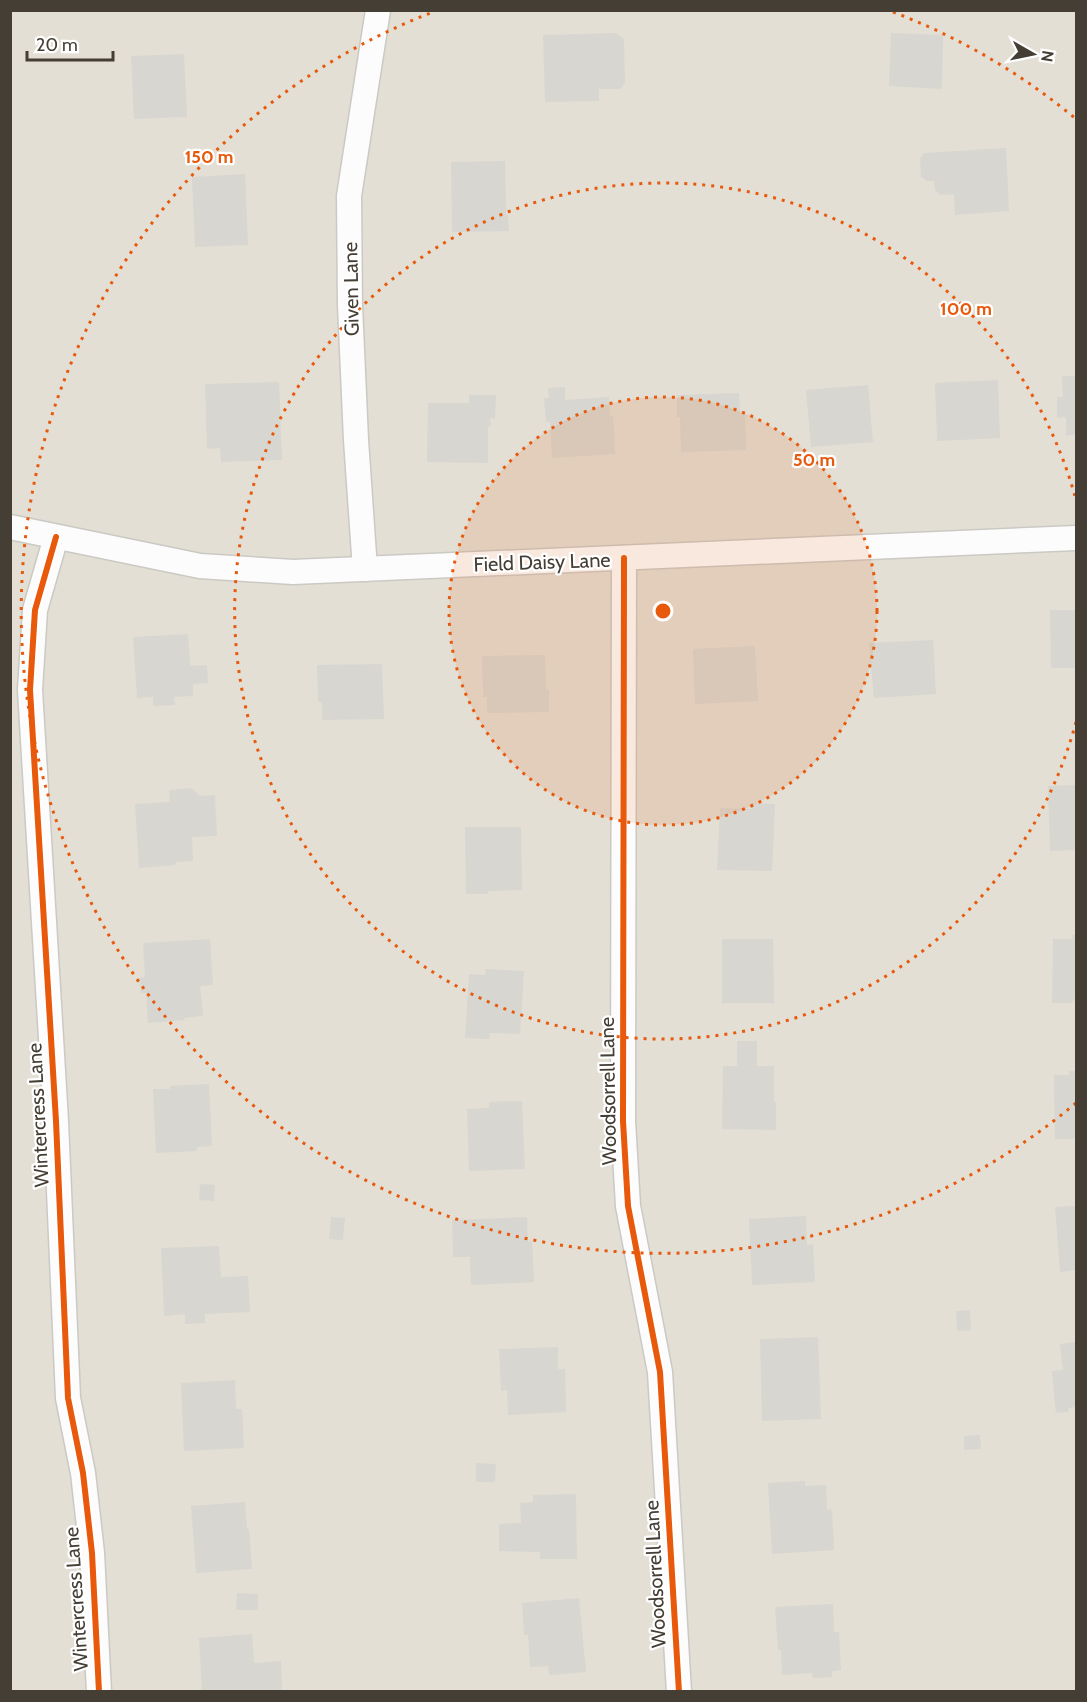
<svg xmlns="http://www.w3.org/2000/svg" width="1087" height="1702" viewBox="0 0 1087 1702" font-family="Cabin,sans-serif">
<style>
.residential{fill:#e3dfd5}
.building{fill:#d8d6d0}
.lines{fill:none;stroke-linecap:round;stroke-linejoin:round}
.street-casing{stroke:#cbc9c4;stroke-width:27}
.street{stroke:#fcfcfc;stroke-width:24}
.cycleway-casing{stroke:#fff;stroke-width:10}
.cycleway{stroke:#e8590c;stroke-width:6}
.ring{fill:none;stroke:#e8590c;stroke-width:3;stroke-dasharray:3 6}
.labels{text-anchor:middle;stroke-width:4.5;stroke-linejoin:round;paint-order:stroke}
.street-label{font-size:20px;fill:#443e34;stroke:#fff}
.centre{fill:#e8590c;stroke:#fff;stroke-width:3}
.ring-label{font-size:18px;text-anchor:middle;font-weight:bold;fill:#e8590c;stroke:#fff;stroke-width:4.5;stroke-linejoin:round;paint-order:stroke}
</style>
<rect width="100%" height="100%" fill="#eeede8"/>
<rect class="residential" x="11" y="11" width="1065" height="1680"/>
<g class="building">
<path d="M 616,33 L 624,39 L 625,82 L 621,89 L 599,89 L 599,101 L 545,102 L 543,35 Z"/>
<path d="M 891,33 L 943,35 L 942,89 L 889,86 Z"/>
<path d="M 184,54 L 187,117 L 134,119 L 131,56 Z"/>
<path d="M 1006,148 L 1009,211 L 955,215 L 954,194 L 940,195 L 935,190 L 934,181 L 927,181 L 921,177 L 920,159 L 924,153 Z"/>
<path d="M 505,161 L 506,215 L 508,215 L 509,231 L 452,232 L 451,162 Z"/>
<path d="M 245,174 L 248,245 L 195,247 L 192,177 Z"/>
<path d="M 1062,376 L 1076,376 L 1076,435 L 1066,435 L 1066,417 L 1057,418 L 1057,397 L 1063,397 Z"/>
<path d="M 998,380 L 1000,438 L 937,441 L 935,383 Z"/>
<path d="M 279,382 L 282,460 L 221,462 L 220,448 L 207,449 L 205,384 Z"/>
<path d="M 868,385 L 873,442 L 811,447 L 806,390 Z"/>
<path d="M 565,387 L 565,400 L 609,397 L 610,416 L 613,416 L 615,454 L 552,458 L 550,422 L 546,422 L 544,398 L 549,398 L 548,388 Z"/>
<path d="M 739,393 L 740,414 L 745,413 L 746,450 L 681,452 L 680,417 L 677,417 L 677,395 Z"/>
<path d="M 469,395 L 496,395 L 495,419 L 490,418 L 491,426 L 488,426 L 488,463 L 427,462 L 428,403 L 469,403 Z"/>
<path d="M 1050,610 L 1076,610 L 1076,668 L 1051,668 Z"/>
<path d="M 188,634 L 190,666 L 207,665 L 208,683 L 193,684 L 193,696 L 174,697 L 175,705 L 153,706 L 153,697 L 137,698 L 133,637 Z"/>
<path d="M 933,640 L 936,694 L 874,698 L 869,643 Z"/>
<path d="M 755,646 L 758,701 L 695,704 L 693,649 Z"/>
<path d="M 545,655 L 546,690 L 549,689 L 549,712 L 487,713 L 487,697 L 483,697 L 482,656 Z"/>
<path d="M 382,664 L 384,719 L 322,720 L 322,702 L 318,702 L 317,665 Z"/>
<path d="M 1076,785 L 1076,850 L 1050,851 L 1048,786 Z"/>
<path d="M 191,788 L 200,796 L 215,795 L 217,836 L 192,837 L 193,861 L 176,862 L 175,865 L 139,868 L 135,804 L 170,802 L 169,790 Z"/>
<path d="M 751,803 L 775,804 L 772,871 L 717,870 L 720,808 L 752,809 Z"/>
<path d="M 465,827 L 521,827 L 522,890 L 488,891 L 488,894 L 466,894 Z"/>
<path d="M 1072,935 L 1076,935 L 1076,999 L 1074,999 L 1072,1003 L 1052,1003 L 1053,939 L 1073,939 Z"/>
<path d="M 210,939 L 213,985 L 200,986 L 203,1016 L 184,1018 L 184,1020 L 148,1023 L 146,993 L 141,993 L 139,978 L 145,977 L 143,943 Z"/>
<path d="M 722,939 L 773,939 L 774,1003 L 722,1003 Z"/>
<path d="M 486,969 L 524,971 L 520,1034 L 490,1033 L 489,1039 L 465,1038 L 469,974 L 485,975 Z"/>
<path d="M 737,1041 L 757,1041 L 757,1066 L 774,1066 L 774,1102 L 776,1102 L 776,1130 L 722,1129 L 723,1066 L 737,1066 Z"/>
<path d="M 1069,1071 L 1076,1071 L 1076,1134 L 1075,1134 L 1075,1139 L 1055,1139 L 1054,1075 L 1069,1075 Z"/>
<path d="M 209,1084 L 212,1146 L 197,1147 L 197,1151 L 156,1153 L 153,1089 L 170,1089 L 170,1086 Z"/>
<path d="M 522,1101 L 525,1169 L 469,1171 L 467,1109 L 489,1108 L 489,1102 Z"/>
<path d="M 200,1184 L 215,1185 L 214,1201 L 199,1200 Z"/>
<path d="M 1076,1206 L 1076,1270 L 1060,1272 L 1055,1207 Z"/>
<path d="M 806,1216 L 807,1245 L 813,1244 L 815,1282 L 752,1285 L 749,1219 Z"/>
<path d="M 331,1217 L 345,1218 L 343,1240 L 329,1239 Z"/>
<path d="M 527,1217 L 528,1242 L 532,1241 L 534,1282 L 471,1285 L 470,1257 L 453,1257 L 452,1220 Z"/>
<path d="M 219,1246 L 221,1277 L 248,1276 L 250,1312 L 205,1314 L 205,1323 L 185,1324 L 185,1314 L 164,1316 L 161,1248 Z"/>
<path d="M 970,1310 L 971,1330 L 957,1331 L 956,1311 Z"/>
<path d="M 818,1337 L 821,1419 L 762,1421 L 760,1339 Z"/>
<path d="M 1076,1342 L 1076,1407 L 1068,1408 L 1069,1412 L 1056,1413 L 1052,1371 L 1063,1370 L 1060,1344 Z"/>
<path d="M 558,1347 L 558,1369 L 565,1369 L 566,1412 L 508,1415 L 507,1390 L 501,1391 L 499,1349 Z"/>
<path d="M 235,1380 L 236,1409 L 242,1409 L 244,1448 L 184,1451 L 181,1383 Z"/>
<path d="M 980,1435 L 981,1449 L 964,1450 L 964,1436 Z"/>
<path d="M 476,1463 L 496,1464 L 495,1482 L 476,1482 Z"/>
<path d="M 805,1481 L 805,1486 L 826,1485 L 827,1510 L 832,1509 L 834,1550 L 772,1554 L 768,1483 Z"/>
<path d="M 576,1494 L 577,1559 L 540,1559 L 540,1552 L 499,1551 L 499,1524 L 521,1523 L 520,1503 L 533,1502 L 533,1495 Z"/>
<path d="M 245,1502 L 247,1529 L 249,1529 L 252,1569 L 196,1573 L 191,1506 Z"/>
<path d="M 237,1593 L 258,1594 L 258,1610 L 236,1610 Z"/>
<path d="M 579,1598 L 586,1672 L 549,1675 L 548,1666 L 530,1667 L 528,1635 L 524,1635 L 522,1603 Z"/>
<path d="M 833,1604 L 834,1632 L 839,1632 L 841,1670 L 832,1671 L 832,1677 L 813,1678 L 812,1673 L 782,1675 L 781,1650 L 778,1650 L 775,1607 Z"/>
<path d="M 252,1634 L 254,1663 L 281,1661 L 282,1692 L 202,1692 L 199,1638 Z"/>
</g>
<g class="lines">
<defs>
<g id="street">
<path d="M 10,527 L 200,566 L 293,572 L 1076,538"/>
<path d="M 56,537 L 35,610 L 30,690 L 56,1121 L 68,1398 L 83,1473 L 92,1553 L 99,1692"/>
<path d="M 624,558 L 623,1121 L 628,1206 L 660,1372 L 679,1692"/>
<path d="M 365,569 L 356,440 L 350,305 L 349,196 L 378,10"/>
</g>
</defs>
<use href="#street" class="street-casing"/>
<use href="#street" class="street"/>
<defs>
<g id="cycleway">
<path d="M 56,537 L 35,610 L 30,690 L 56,1121 L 68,1398 L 83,1473 L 92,1553 L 99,1692"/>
<path d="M 624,558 L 623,1121 L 628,1206 L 660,1372 L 679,1692"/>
</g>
</defs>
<use href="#cycleway" class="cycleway-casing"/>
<use href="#cycleway" class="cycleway"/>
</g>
<circle cx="663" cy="611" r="214" fill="#e8590c" fill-opacity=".12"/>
<g class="ring">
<circle cx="663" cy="611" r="214"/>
<path d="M1076 722A428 428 0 1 1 1076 500"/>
<path d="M1076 1103A642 642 0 1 1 433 12M893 12A642 642 0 0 1 1076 119"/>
</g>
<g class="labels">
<g class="street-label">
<text transform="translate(351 289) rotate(-91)" y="7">Given Lane</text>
<text transform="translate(542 562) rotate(-2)" y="7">Field Daisy Lane</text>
<text transform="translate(608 1091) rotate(-91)" y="7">Woodsorrell Lane</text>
<text transform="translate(38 1115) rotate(-93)" y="7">Wintercress Lane</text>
<text transform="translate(655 1574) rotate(-93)" y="7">Woodsorrell Lane</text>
<text transform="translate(76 1599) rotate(-94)" y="7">Wintercress Lane</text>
</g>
</g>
<circle cx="663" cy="611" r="9" class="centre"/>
<g class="ring-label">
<text x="209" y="163">150 m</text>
<text x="966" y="315">100 m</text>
<text x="814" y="466">50 m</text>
</g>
<rect width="1087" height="1702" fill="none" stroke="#443e34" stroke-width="24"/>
<g transform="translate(1033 54) rotate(99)" stroke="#ffffff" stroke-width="4.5" paint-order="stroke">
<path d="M0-4.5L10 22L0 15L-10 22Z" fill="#443e34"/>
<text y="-9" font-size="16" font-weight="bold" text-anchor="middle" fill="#443e34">N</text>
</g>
<path d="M27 51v9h86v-9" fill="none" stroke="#443e34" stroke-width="3"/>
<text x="36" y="51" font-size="18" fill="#443e34" stroke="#ffffff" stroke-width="4.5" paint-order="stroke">20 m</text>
</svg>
